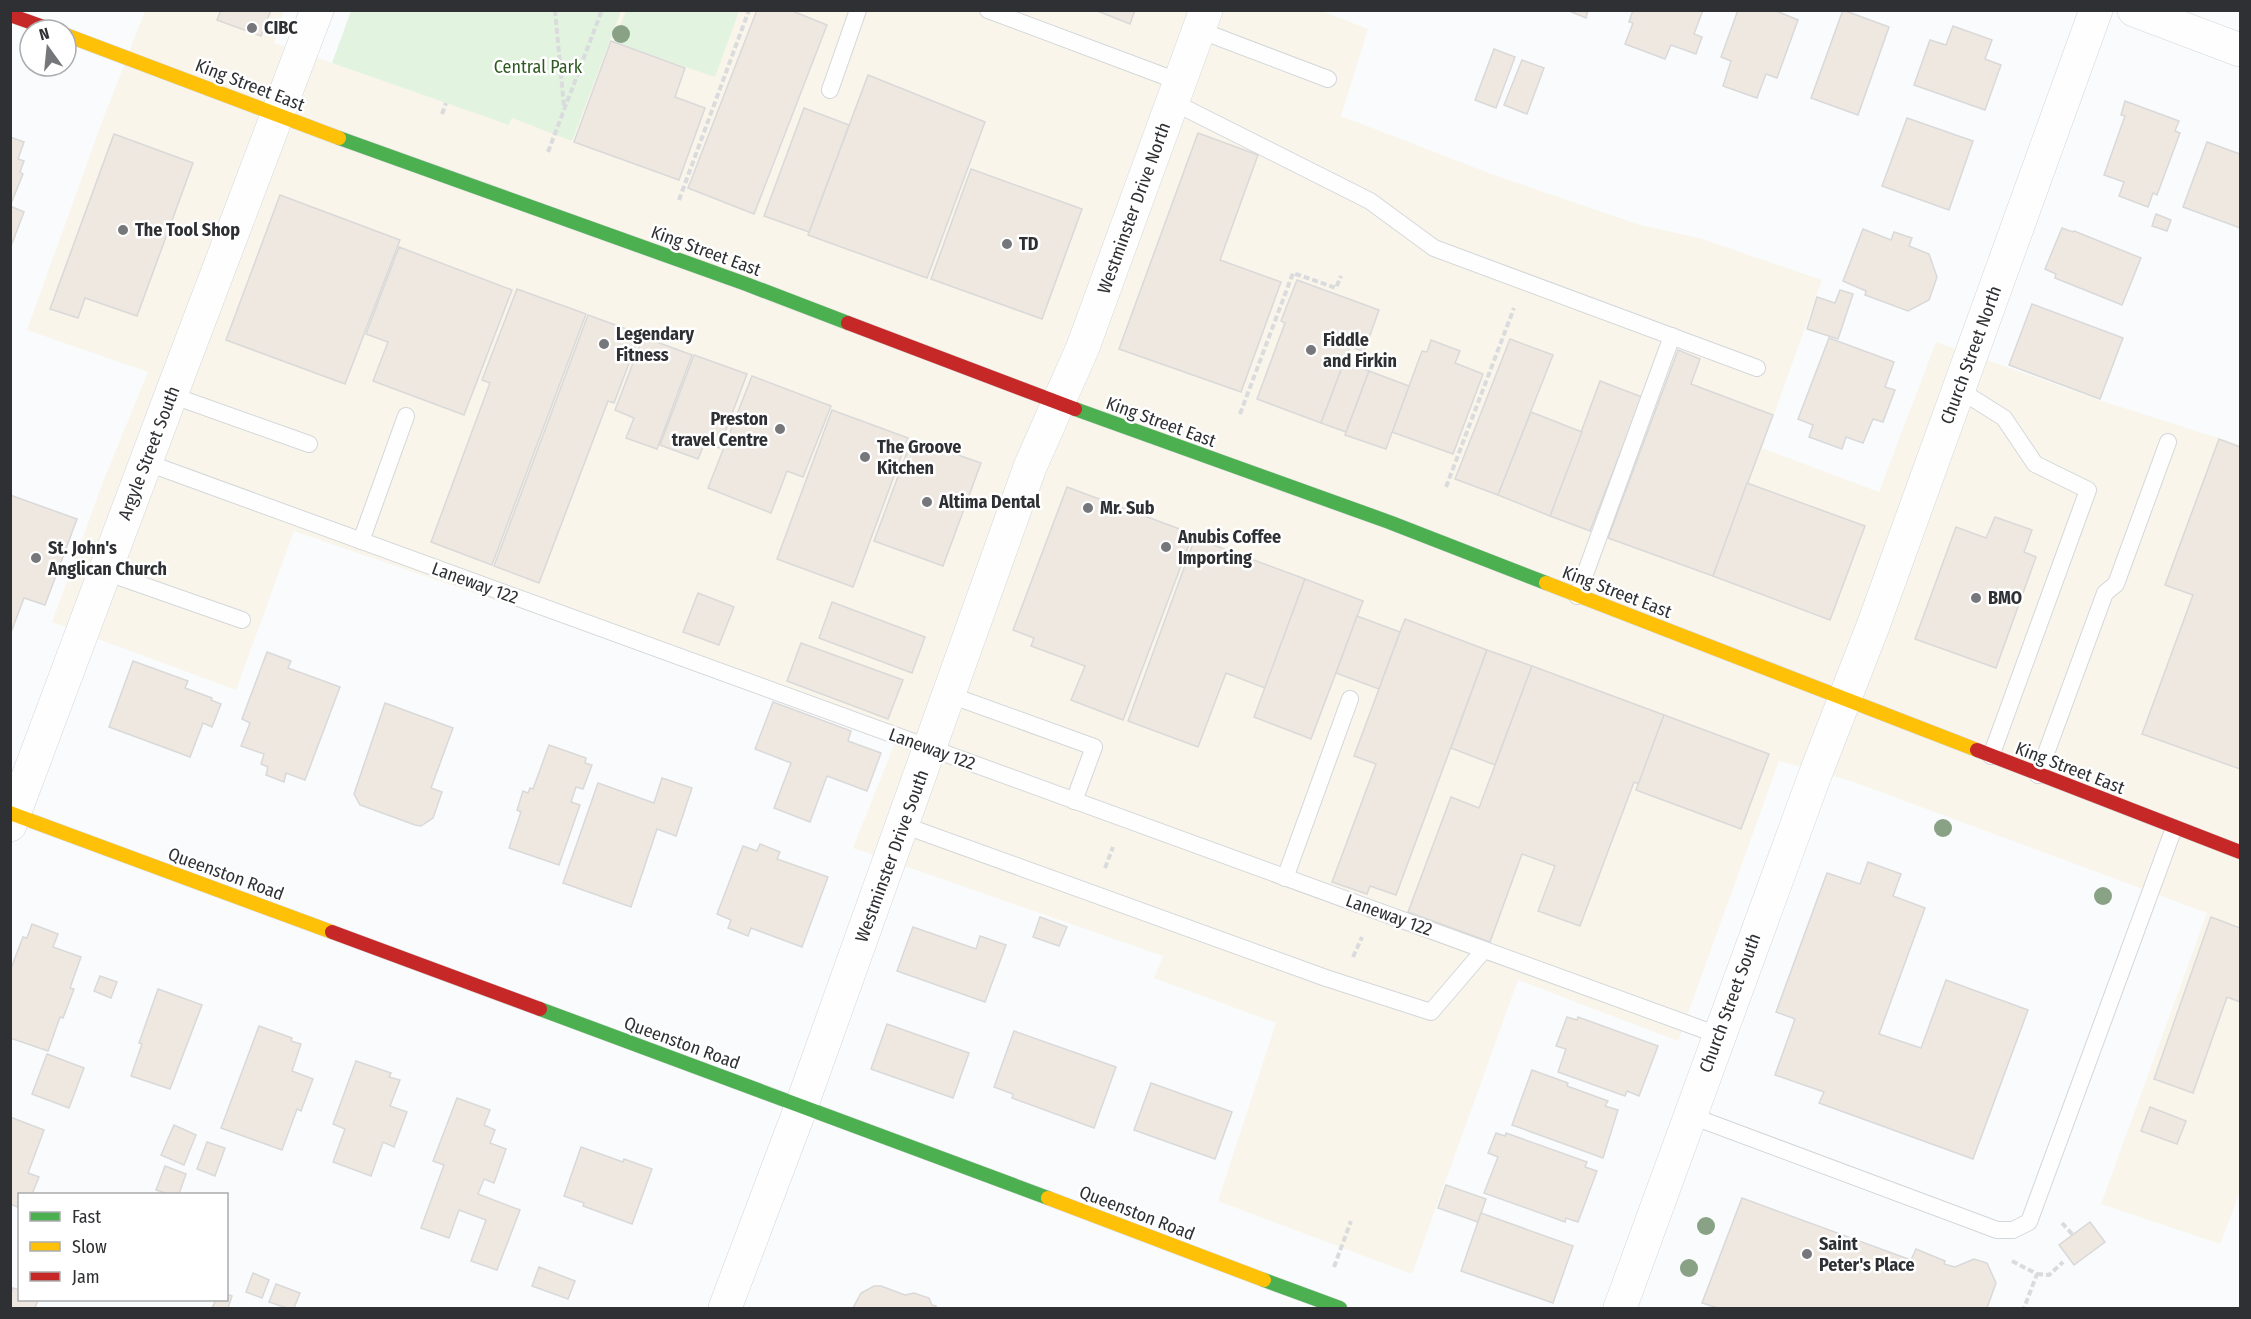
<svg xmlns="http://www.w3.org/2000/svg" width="2251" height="1319" viewBox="0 0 2251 1319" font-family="'Fira Sans Condensed',sans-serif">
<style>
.commercial{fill:#f9f5ea}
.green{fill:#e2f3e0}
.building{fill:#eee8e1;stroke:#dad9d9;stroke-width:1.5}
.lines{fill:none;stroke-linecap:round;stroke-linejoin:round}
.lane-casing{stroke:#d4d7d9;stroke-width:18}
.street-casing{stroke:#d4d7d9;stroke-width:34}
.fast-casing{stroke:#d4d7d9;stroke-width:15}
.slow-casing{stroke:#d4d7d9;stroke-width:15}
.jam-casing{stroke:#d4d7d9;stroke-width:15}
.path{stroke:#dadbdc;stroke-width:4;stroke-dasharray:6 3;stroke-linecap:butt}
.lane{stroke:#fefeff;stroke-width:16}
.street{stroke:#fefeff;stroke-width:33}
.fast{stroke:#4caf50;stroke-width:14}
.slow{stroke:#ffc107;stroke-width:14}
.jam{stroke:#c62828;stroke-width:14}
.tree{fill:#89a285}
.poi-dot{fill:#75777a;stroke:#fff;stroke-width:2}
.labels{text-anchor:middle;stroke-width:5;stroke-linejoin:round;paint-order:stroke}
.poi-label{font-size:18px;font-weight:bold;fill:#2e3033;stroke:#fff;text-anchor:start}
.park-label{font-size:18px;fill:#2e5922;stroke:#fff}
.street-label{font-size:18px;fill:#2e3033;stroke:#fff}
</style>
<rect width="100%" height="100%" fill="#f9fbfd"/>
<path class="commercial" d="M 1319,10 L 1368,29 L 1341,116 L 1494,175 L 1640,225 L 1699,238 L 1822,280 L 1762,448 L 1879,492 L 1936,342 L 2105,402 L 2240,445 L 2240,1192 L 2220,1244 L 2101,1204 L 2207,913 L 1851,781 L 1779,761 L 1678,1041 L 1518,980 L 1412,1274 L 1218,1201 L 1276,1023 L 1154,978 L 1163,956 L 853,848 L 897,738 L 294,531 L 236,690 L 52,622 L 103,482 L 148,372 L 27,330 L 102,122 L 145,11 L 284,11 L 274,43 L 510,125 L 512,118 L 572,140 L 621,11 Z"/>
<g class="green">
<path d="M 351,11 L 351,10 L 621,11 L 572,141 L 512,118 L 509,125 L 332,63 Z"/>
<path d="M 626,11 L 626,10 L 739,11 L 715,77 L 614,42 Z"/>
</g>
<g class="building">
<path d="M 221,10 L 271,10 L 261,36 L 217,20 Z"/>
<path d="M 757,10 L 790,10 L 827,25 L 754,214 L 688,188 Z"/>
<path d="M 1095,10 L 1135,10 L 1130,24 Z"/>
<path d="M 1567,10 L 1588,10 L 1586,18 Z"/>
<path d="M 1633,10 L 1703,10 L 1694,34 L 1702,37 L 1696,54 L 1671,45 L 1665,59 L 1625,44 L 1633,23 L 1629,22 Z"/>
<path d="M 1738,10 L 1774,10 L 1798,20 L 1777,78 L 1766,74 L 1757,98 L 1723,86 L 1731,61 L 1721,57 Z"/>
<path d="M 1843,10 L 1889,27 L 1858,115 L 1811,98 Z"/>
<path d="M 1953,26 L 1992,40 L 1985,59 L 2001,65 L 1985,110 L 1914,85 L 1930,40 L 1946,45 Z"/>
<path d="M 611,41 L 685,68 L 675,97 L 705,108 L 679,180 L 574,142 Z"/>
<path d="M 1494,49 L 1515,57 L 1496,108 L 1475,100 Z"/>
<path d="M 1522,60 L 1544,68 L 1527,114 L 1504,105 Z"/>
<path d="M 868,75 L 985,122 L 927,278 L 808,235 Z"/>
<path d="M 2125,101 L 2179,121 L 2175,131 L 2180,133 L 2157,195 L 2153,193 L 2148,207 L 2119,196 L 2124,182 L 2104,175 L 2125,116 L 2121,115 Z"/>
<path d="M 804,108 L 849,125 L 809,232 L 764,216 Z"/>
<path d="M 1907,118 L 1973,141 L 1949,210 L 1882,186 Z"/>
<path d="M 1198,133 L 1258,155 L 1220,260 L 1281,282 L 1241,392 L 1119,349 Z"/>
<path d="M 114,134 L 193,163 L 137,316 L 85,298 L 78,318 L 50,309 Z"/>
<path d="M 10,137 L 24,142 L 18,159 L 24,161 L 20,172 L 23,174 L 10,206 Z"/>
<path d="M 2207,142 L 2240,154 L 2240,228 L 2183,207 Z"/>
<path d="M 971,169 L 1082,209 L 1042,319 L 931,279 Z"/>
<path d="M 280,195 L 400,240 L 345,384 L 226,340 Z"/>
<path d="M 10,206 L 24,212 L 11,246 L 10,246 Z"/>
<path d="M 2156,214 L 2171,220 L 2167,231 L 2152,226 Z"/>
<path d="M 2062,228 L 2073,232 L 2074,231 L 2141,258 L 2122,305 L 2055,278 L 2056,274 L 2045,269 Z"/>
<path d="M 1863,229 L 1891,240 L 1894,232 L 1912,238 L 1909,246 L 1929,254 L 1937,277 L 1929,300 L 1908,311 L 1865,295 L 1866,291 L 1843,281 Z"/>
<path d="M 399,247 L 512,290 L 464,415 L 373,381 L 388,342 L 366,334 Z"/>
<path d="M 1297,280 L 1379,310 L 1364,352 L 1350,346 L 1321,423 L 1257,399 L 1285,323 L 1281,321 Z"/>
<path d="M 517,289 L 586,314 L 492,565 L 431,542 L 490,383 L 482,380 Z"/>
<path d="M 1840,290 L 1853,294 L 1838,339 L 1807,329 L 1817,297 L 1835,303 Z"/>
<path d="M 2032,304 L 2123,338 L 2100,399 L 2009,365 Z"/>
<path d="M 588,315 L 640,334 L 614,403 L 608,401 L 539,583 L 494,566 Z"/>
<path d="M 643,337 L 692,355 L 657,449 L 626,438 L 634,418 L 615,410 Z"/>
<path d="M 1829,338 L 1894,362 L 1885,387 L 1895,390 L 1883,422 L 1873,419 L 1863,443 L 1846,437 L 1842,449 L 1809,437 L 1813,425 L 1798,419 Z"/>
<path d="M 1510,339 L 1553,355 L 1498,495 L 1455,479 Z"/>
<path d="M 1431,340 L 1460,351 L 1455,363 L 1483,374 L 1453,454 L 1392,432 L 1422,351 L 1427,352 Z"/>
<path d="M 1678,350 L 1700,359 L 1691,384 L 1773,415 L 1713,576 L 1608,538 Z"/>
<path d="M 694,355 L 747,374 L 719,448 L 705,442 L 698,459 L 660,445 Z"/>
<path d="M 1344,362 L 1369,371 L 1346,432 L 1321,423 Z"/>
<path d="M 1369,371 L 1409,386 L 1386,449 L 1345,435 Z"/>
<path d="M 752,376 L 831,406 L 803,477 L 787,471 L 771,513 L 708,488 Z"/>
<path d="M 1600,381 L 1642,397 L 1590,531 L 1550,516 Z"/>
<path d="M 832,410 L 908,438 L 853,587 L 777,559 Z"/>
<path d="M 1531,412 L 1582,432 L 1550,516 L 1498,495 Z"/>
<path d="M 912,439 L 981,463 L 943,566 L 874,541 Z"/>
<path d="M 2219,439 L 2240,447 L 2240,769 L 2142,734 L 2193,595 L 2165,585 Z"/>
<path d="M 1747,483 L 1865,526 L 1830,620 L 1713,576 Z"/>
<path d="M 1067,487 L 1193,534 L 1123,720 L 1071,700 L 1085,666 L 1031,646 L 1034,638 L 1013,630 Z"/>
<path d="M 10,495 L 77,519 L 45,605 L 24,598 L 10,635 Z"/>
<path d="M 1995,517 L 2032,530 L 2024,552 L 2036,557 L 1996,668 L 1915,639 L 1956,527 L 1986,538 Z"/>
<path d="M 1195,538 L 1305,579 L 1265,688 L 1226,673 L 1198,747 L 1128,721 Z"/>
<path d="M 1305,579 L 1363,601 L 1311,739 L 1254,717 Z"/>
<path d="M 698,593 L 734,607 L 719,645 L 683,632 Z"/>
<path d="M 832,602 L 925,637 L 912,673 L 819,638 Z"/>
<path d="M 1357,616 L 1400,632 L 1379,689 L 1336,673 Z"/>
<path d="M 1405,619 L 1487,650 L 1396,895 L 1370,886 L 1367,894 L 1332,882 L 1376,764 L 1354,756 Z"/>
<path d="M 801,643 L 903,680 L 888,719 L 787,681 Z"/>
<path d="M 1487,650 L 1532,666 L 1495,765 L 1451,748 Z"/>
<path d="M 267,652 L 291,661 L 288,668 L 340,687 L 305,780 L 286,773 L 284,782 L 266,775 L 268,767 L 261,764 L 264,754 L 241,746 L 250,723 L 242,719 Z"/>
<path d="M 133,661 L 188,681 L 185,688 L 212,698 L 211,700 L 221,704 L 212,727 L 203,723 L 190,757 L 109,727 Z"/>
<path d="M 1532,666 L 1664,715 L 1639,784 L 1634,782 L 1580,926 L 1538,911 L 1555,866 L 1522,854 L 1490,942 L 1408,912 L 1451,797 L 1479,808 Z"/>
<path d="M 773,702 L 851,731 L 848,741 L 881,753 L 867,791 L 827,776 L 810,822 L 774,808 L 791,763 L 755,749 Z"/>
<path d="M 385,703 L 453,728 L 431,788 L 442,792 L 433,818 L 421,826 L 415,825 L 360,805 L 354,794 Z"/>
<path d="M 1664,715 L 1769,754 L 1741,829 L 1636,790 Z"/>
<path d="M 549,745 L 586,758 L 585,763 L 592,765 L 583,789 L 576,787 L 571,802 L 580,805 L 559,865 L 509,848 L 521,812 L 517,810 L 523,791 L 528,793 L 530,788 L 533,789 Z"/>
<path d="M 662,778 L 692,788 L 676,836 L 657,829 L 631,907 L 563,883 L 598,783 L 654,803 Z"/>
<path d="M 760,844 L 780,852 L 777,859 L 828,877 L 802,947 L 751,928 L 748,936 L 728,928 L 731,920 L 717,914 L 743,846 L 757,851 Z"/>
<path d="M 1868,862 L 1901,874 L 1893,896 L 1925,908 L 1879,1034 L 1921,1048 L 1946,980 L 2028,1010 L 1973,1159 L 1819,1103 L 1824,1092 L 1775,1075 L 1795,1019 L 1776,1012 L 1827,873 L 1860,884 Z"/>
<path d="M 1040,917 L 1067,927 L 1059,946 L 1033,937 Z"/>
<path d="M 2211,917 L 2240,928 L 2240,1002 L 2227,997 L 2193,1093 L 2154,1079 Z"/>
<path d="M 32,924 L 58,934 L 53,947 L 81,957 L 70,988 L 74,989 L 63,1018 L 60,1017 L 48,1051 L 10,1038 L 10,971 L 23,937 L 27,938 Z"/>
<path d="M 913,927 L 976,949 L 980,936 L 1006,945 L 985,1002 L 897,971 Z"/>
<path d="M 100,976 L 117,982 L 111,998 L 94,991 Z"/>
<path d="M 158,989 L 202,1005 L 170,1089 L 131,1076 L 142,1044 L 139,1043 Z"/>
<path d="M 1567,1017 L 1577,1020 L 1578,1017 L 1658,1046 L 1639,1096 L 1627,1091 L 1625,1096 L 1558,1072 L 1566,1049 L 1556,1046 Z"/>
<path d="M 887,1024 L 969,1053 L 953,1098 L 871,1069 Z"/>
<path d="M 259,1026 L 292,1038 L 291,1041 L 301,1044 L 292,1071 L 313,1079 L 301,1111 L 297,1109 L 282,1150 L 221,1128 Z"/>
<path d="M 1014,1031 L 1116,1067 L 1094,1128 L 1012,1098 L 1013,1094 L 994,1087 Z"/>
<path d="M 47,1054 L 84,1068 L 69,1108 L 32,1094 Z"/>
<path d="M 356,1061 L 391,1073 L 389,1077 L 400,1080 L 390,1106 L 407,1112 L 394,1147 L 383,1142 L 371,1176 L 333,1162 L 345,1129 L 333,1124 Z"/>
<path d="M 1532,1070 L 1568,1083 L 1567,1086 L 1608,1101 L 1605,1106 L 1618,1110 L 1603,1158 L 1512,1125 Z"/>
<path d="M 1151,1083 L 1232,1112 L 1215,1159 L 1134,1130 Z"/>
<path d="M 457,1098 L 490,1110 L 484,1125 L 495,1130 L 490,1143 L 506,1149 L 494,1183 L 484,1179 L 478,1194 L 520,1210 L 497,1270 L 471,1261 L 486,1220 L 459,1210 L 449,1238 L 421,1228 L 444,1165 L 433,1161 Z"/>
<path d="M 2150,1107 L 2186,1121 L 2177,1144 L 2141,1131 Z"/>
<path d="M 10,1117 L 44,1130 L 28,1173 L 39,1177 L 32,1194 L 20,1194 L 20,1208 L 10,1204 Z"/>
<path d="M 174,1125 L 196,1135 L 184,1165 L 161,1155 Z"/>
<path d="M 1496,1133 L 1505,1136 L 1506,1133 L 1587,1162 L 1585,1167 L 1597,1171 L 1578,1222 L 1566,1218 L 1565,1222 L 1484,1193 L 1498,1157 L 1488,1153 Z"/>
<path d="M 207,1142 L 225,1148 L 215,1176 L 197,1169 Z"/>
<path d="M 581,1147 L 623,1162 L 624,1159 L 652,1169 L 632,1224 L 583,1206 L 584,1203 L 564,1196 Z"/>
<path d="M 165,1166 L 186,1174 L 179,1194 L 169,1194 L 156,1190 Z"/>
<path d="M 1446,1185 L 1486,1199 L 1478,1222 L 1438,1208 Z"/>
<path d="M 1742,1198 L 1911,1260 L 1916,1249 L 1945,1261 L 1944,1264 L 1955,1267 L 1974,1259 L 1987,1263 L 1996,1283 L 1987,1308 L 1718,1308 L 1702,1303 Z"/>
<path d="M 1481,1213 L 1573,1246 L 1553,1303 L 1461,1271 Z"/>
<path d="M 2090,1222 L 2105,1242 L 2074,1265 L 2059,1245 Z"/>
<path d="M 539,1267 L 575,1281 L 568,1299 L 532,1286 Z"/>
<path d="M 253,1273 L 269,1280 L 262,1298 L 246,1292 Z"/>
<path d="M 276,1284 L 300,1293 L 294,1308 L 287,1308 L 269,1302 Z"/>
<path d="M 874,1286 L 881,1286 L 905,1295 L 914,1293 L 929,1298 L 932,1305 L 936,1306 L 935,1308 L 853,1308 L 861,1293 Z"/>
<path d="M 13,1288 L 20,1290 L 20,1300 L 38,1300 L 35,1308 L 10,1308 L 10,1296 Z"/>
<path d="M 226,1294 L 232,1296 L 228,1308 L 212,1308 L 216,1300 L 226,1300 Z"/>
</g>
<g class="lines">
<defs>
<g id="lane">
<path d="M 988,10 L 1180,82"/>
<path d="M 1199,30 L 1328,79"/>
<path d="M 830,90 L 858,10"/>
<path d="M 1173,102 L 1370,201 L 1434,248 L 1757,368"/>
<path d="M 1958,389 L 2004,418 L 2035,464 L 2088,490 L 1991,756"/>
<path d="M 171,395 L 309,444"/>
<path d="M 145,462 L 1718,1035"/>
<path d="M 361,541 L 406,416"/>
<path d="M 105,572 L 242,620"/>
<path d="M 1577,596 L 1672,336"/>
<path d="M 950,695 L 1094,747 L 1074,801"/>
<path d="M 2038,775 L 2105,593 L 2116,584 L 2168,442"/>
<path d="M 903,825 L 1326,978 L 1431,1012 L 1484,950"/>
<path d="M 1285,878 L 1350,699"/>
<path d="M 1689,1115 L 1997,1230 L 2013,1230 L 2029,1222 L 2174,828"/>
</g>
<g id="street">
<path d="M 2134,10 L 2240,50"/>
<path d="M 10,825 L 171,395 L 317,10"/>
<path d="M 725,1308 L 801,1107 L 1030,467 L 1083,347 L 1206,10"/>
<path d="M 1620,1308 L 1815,775 L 1873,626 L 2096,10"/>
</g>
<g id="fast">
<path d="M 339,138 L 746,284 L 848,323"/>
<path d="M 1075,409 L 1389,522 L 1546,583"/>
<path d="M 540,1009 L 1048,1198"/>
<path d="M 1264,1280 L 1340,1308"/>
</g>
<g id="slow">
<path d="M 66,35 L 339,138"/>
<path d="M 1546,583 L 1977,750"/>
<path d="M 10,813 L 332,932"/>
<path d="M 1048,1198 L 1264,1280"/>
</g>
<g id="jam">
<path d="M 10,15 L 52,30"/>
<path d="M 848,323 L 1075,409"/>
<path d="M 1977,750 L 2240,852"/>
<path d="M 332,932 L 540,1009"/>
</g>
</defs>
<use href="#lane" class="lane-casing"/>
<use href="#street" class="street-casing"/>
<use href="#fast" class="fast-casing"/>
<use href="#slow" class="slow-casing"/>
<use href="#jam" class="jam-casing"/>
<g class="path">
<path d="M 555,10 L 564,107"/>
<path d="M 442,114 L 446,103"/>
<path d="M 548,152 L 602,10"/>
<path d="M 679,200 L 749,10"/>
<path d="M 1240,414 L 1293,273 L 1336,288 L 1341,276"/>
<path d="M 1446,487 L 1514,308"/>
<path d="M 1105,868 L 1113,847"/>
<path d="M 1353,957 L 1362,937"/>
<path d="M 2062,1223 L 2073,1235"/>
<path d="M 2012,1261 L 2037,1274 L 2024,1308"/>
<path d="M 1334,1267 L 1351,1221"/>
<path d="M 2037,1274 L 2049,1275 L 2063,1262"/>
</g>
<use href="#lane" class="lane"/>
<use href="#street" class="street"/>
<use href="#fast" class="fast"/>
<use href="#slow" class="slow"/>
<use href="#jam" class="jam"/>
</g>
<g class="tree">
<circle cx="621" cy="34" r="9"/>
<circle cx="1943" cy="828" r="9"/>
<circle cx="2103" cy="896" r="9"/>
<circle cx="1706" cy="1226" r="9"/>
<circle cx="1689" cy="1268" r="9"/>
</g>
<g class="poi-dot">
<circle cx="252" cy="28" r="6"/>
<circle cx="123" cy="230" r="6"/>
<circle cx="1007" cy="244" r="6"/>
<circle cx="604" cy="344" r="6"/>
<circle cx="1311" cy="350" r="6"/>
<circle cx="780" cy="429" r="6"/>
<circle cx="865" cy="457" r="6"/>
<circle cx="927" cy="502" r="6"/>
<circle cx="1088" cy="508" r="6"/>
<circle cx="1166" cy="547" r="6"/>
<circle cx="36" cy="558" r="6"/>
<circle cx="1976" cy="598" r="6"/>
<circle cx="1807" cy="1254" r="6"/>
</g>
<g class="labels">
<g class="poi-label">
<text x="264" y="34">CIBC</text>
<text x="135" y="236">The Tool Shop</text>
<text x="1019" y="250">TD</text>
<text x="616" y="340">Legendary<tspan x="616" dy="21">Fitness</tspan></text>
<text x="1323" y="346">Fiddle<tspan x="1323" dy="21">and Firkin</tspan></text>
<text x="768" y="425" text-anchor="end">Preston<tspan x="768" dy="21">travel Centre</tspan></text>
<text x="877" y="453">The Groove<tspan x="877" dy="21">Kitchen</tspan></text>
<text x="939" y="508">Altima Dental</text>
<text x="1100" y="514">Mr. Sub</text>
<text x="1178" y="543">Anubis Coffee<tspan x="1178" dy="21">Importing</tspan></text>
<text x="48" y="554">St. John's<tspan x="48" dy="21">Anglican Church</tspan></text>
<text x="1988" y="604">BMO</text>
<text x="1819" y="1250">Saint<tspan x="1819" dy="21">Peter's Place</tspan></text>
</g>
<g class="park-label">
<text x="538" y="73">Central Park</text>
</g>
<g class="street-label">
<text transform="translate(250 85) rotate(21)" y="6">King Street East</text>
<text transform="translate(1134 208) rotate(-70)" y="6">Westminster Drive North</text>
<text transform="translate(706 251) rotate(20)" y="6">King Street East</text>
<text transform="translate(1971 355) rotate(-70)" y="6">Church Street North</text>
<text transform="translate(1161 422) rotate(20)" y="6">King Street East</text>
<text transform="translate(149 453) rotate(-69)" y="6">Argyle Street South</text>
<text transform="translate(475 583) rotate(20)" y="6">Laneway 122</text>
<text transform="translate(1617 592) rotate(21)" y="6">King Street East</text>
<text transform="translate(932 749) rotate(20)" y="6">Laneway 122</text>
<text transform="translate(2070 768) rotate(21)" y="6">King Street East</text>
<text transform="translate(892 856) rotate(-70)" y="6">Westminster Drive South</text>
<text transform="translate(226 874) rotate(20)" y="6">Queenston Road</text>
<text transform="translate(1389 915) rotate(20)" y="6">Laneway 122</text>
<text transform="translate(1730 1003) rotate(-70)" y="6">Church Street South</text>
<text transform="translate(682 1043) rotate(20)" y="6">Queenston Road</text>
<text transform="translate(1137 1213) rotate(21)" y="6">Queenston Road</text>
</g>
</g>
<rect width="2251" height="1319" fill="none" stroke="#2e3033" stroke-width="24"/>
<rect x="18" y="1193" width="210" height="108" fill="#ffffff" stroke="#abacad" stroke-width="1.5"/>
<rect x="30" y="1212" width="30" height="9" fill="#4caf50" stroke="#abacad" stroke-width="1.5"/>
<text x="72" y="1223" font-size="18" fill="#2e3033">Fast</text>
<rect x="30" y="1242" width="30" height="9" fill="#ffc107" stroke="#abacad" stroke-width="1.5"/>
<text x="72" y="1253" font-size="18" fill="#2e3033">Slow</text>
<rect x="30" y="1272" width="30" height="9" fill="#c62828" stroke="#abacad" stroke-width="1.5"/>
<text x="72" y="1283" font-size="18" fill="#2e3033">Jam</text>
<g transform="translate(48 48) rotate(345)"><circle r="28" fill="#ffffff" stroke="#abacad" stroke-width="1.5"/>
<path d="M0-4.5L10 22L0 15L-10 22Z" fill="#75777a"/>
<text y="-9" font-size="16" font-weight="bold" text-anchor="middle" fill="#2e3033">N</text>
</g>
</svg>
